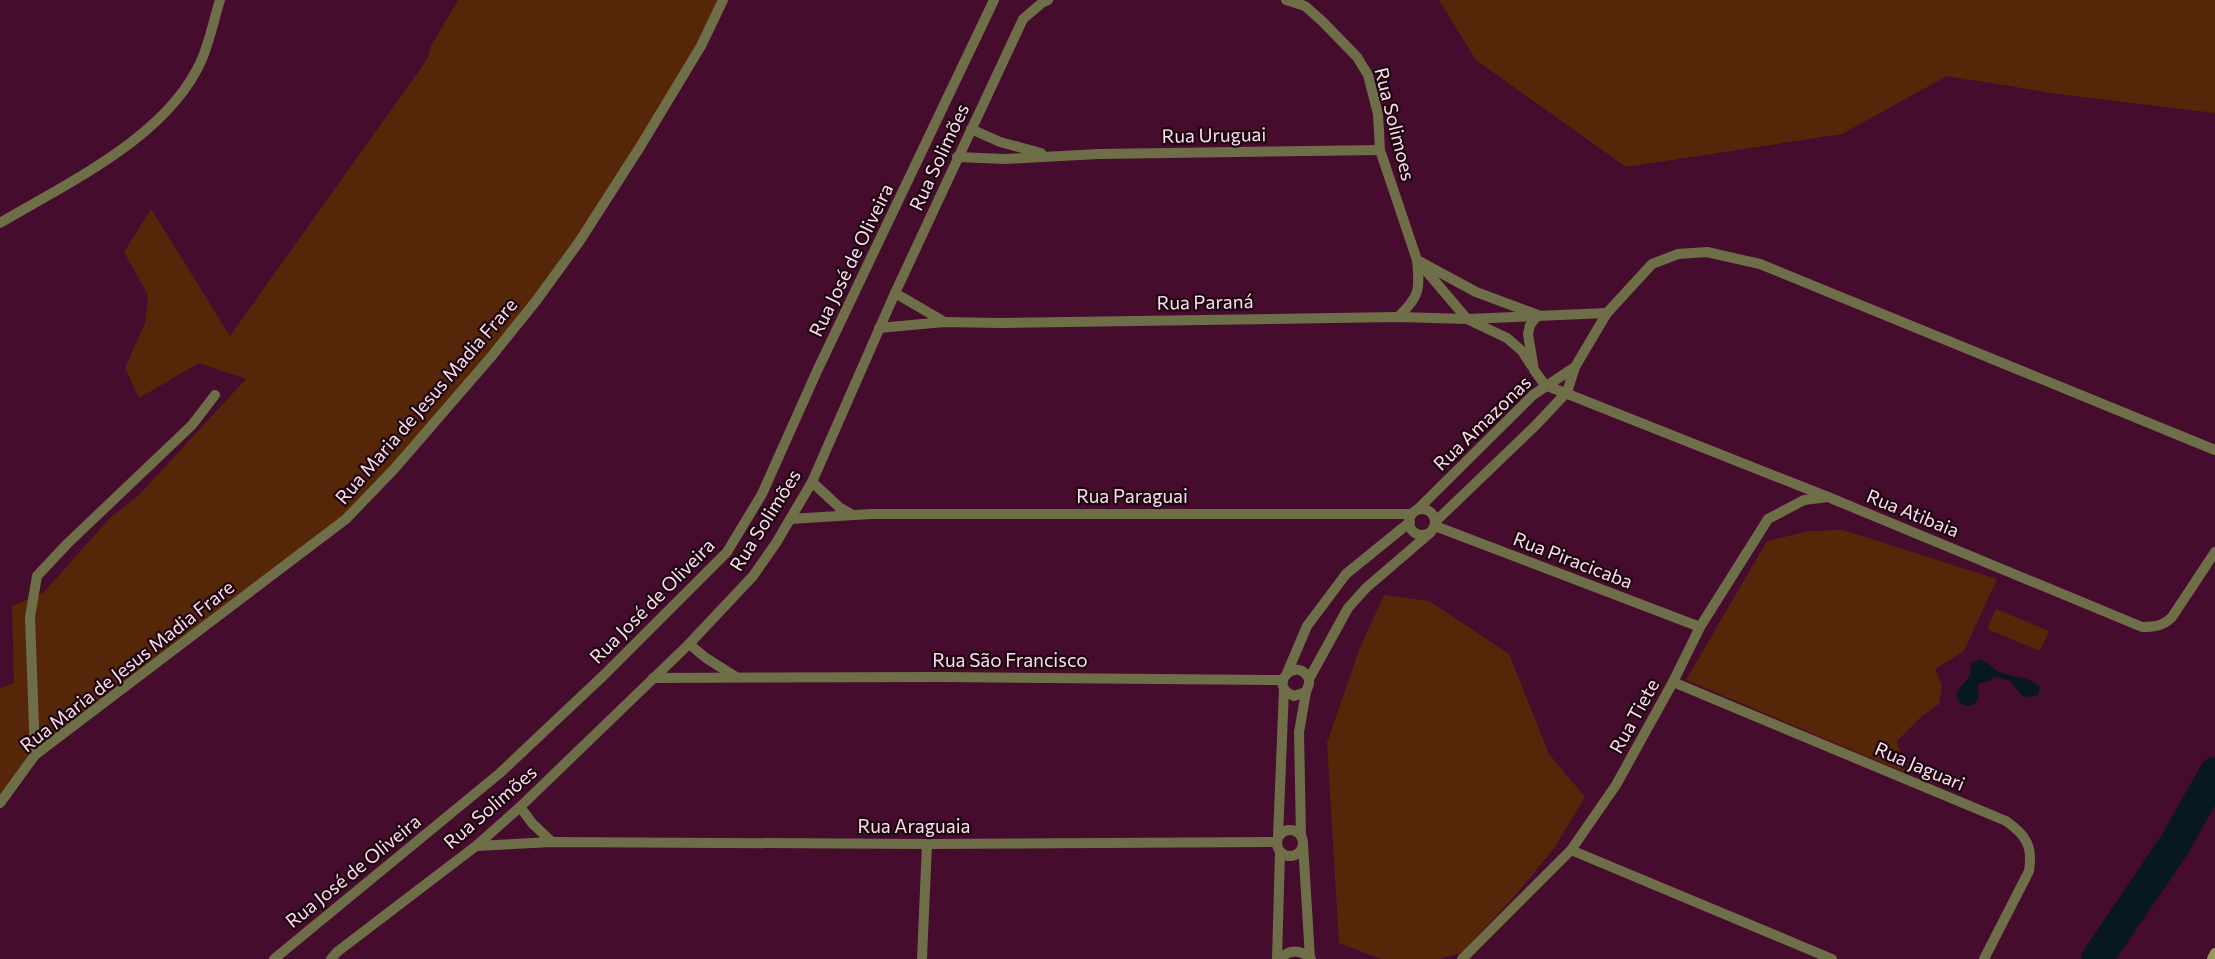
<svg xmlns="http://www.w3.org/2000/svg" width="2215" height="959" viewBox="0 0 2215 959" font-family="Commissioner,sans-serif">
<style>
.green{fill:#552708}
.water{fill:#08181f}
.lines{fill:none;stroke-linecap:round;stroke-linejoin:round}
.river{stroke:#08181f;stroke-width:32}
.minor{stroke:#6e6f48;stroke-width:10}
.secondary{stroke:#979958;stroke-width:10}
.labels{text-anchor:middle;stroke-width:4.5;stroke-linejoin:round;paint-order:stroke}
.street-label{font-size:19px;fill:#fcdeeb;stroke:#1d0612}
</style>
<rect width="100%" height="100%" fill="#450c2d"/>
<g class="green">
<path d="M 458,0 L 723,0 L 701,46 L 536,301 L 346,519 L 35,755 L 0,803 L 0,688 L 14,683 L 12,606 L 43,593 L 111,517 L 139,495 L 246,379 L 199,363 L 139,398 L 125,368 L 145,323 L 148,295 L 124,252 L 151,209 L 230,336 L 428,58 L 431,46 Z"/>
<path d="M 1439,0 L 2215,0 L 2215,113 L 2058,94 L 1947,76 L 1842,134 L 1626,167 L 1476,60 Z"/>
<path d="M 1843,530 L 1997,579 L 1964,651 L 1935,669 L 1942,685 L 1939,704 L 1921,717 L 1897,741 L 1906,773 L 1686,680 L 1767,541 L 1809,531 Z"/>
<path d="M 1384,595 L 1429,601 L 1509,654 L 1549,754 L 1585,797 L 1555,847 L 1513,898 L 1461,953 L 1438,959 L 1381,959 L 1339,943 L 1327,743 L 1359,650 Z"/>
<path d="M 1996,609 L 2049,631 L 2040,651 L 1987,629 Z"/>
</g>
<path class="water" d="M 1981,659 C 1989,663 1994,670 2002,673 C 2016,678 2029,676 2040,687 L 2038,695 L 2032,697 L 2022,696 L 2010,681 L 1993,676 L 1992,680 L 1978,684 C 1977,690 1981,695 1977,700 C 1970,713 1955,703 1957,691 L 1970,676 L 1971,664 L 1974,661 Z"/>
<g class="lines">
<path class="river" d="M 2097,959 L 2175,844 L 2215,773"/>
<g class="minor">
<path d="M 1286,0 L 1305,6 L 1322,21 L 1357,57 L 1368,75 L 1378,114 L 1380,150 L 1417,260 L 1467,319 L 1507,338 L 1522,351 L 1531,365"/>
<path d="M 971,129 L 1000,142 L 1041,153"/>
<path d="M 957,157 L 1006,159 L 1098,154 L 1380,150"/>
<path d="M 0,223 C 69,182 169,136 202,59 C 210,40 214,19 220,0"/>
<path d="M 1417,260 L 1476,292 L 1538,315 L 1530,325 L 1528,334 L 1534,370 L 1545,385 L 1828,497 L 2142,627 C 2155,627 2163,626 2172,617 L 2215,552"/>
<path d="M 895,293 L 943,321"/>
<path d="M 1398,317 C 1420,296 1420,290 1417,260"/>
<path d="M 879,328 L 944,322 L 1001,323 L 1398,317 L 1467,319 L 1607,313"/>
<path d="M 812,482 L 839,507 L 851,514"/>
<circle cx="1422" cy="522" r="13"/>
<path d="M 1417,510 L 1533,395 L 1575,367"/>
<path d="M 790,519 L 871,514 L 1412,514"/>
<path d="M 1435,522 L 1536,425 L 1567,392 L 1575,367 L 1607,313 L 1652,264 L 1678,254 L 1707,252 L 1760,264 L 2215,450"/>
<path d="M 1435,526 L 1700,627"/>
<path d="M 689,644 L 706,658 L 736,677"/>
<path d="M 1287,673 L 1307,626 L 1346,574 L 1410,522"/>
<path d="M 653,678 L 942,677 L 1283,680"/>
<path d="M 1309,679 C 1297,654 1266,686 1294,696 L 1306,692 L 1309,684 L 1309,679 L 1348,608 L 1366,588 L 1430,533"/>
<path d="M 1673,682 L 2006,821 C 2026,835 2033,846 2029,871 L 1984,959"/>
<path d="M 35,755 L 30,617 L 37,576 L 67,544 L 192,425 L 215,395"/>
<path d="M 0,803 L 35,755 L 346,519 L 395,468 L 491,357 L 536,301 L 579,242 L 640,147 L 701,46 L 723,0"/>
<path d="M 520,807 L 532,823 L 552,842"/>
<circle cx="1290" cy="843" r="13"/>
<path d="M 1301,836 L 1299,732 L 1306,692"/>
<path d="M 1278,837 L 1284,689"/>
<path d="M 1303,844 L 1310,958"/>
<path d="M 476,846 L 552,842 L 927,844 L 1277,842"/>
<path d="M 1571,850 L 1832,959"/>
<path d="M 274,959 L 500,773 L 604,675 L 727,552 L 762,494 L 817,371 L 994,0"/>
<path d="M 331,959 L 337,952 L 476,846 L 520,807 L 689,644 L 753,576 L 776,543 L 812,482 L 895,293 L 1023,19 L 1043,2 L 1048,0"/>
<path d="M 922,959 L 927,844"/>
<path d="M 1277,959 L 1280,852"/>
<path d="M 1280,959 C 1289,949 1301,949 1311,959"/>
<path d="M 1462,959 L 1571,850 L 1616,785 L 1673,682 L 1700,627 L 1768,519 L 1804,500 L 1828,497"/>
</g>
<path class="secondary" d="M 2212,959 L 2215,953"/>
</g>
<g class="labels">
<g class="street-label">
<text transform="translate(1395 124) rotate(76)" y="7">Rua Solimoes</text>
<text transform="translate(1214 135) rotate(-1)" y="7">Rua Uruguai</text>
<text transform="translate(939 157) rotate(-65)" y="7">Rua Solimões</text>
<text transform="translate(851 260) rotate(-64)" y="7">Rua José de Oliveira</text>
<text transform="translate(1205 302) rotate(-1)" y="7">Rua Paraná</text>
<text transform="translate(426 401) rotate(-49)" y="7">Rua Maria de Jesus Madia Frare</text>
<text transform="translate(1482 423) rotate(-44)" y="7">Rua Amazonas</text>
<text x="1132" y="503">Rua Paraguai</text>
<text transform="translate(1913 513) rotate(22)" y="7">Rua Atibaia</text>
<text transform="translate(765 520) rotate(-58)" y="7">Rua Solimões</text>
<text transform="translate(1573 560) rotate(21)" y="7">Rua Piracicaba</text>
<text transform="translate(652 601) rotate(-45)" y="7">Rua José de Oliveira</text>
<text x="1010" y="667">Rua São Francisco</text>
<text transform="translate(127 666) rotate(-38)" y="7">Rua Maria de Jesus Madia Frare</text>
<text transform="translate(1634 716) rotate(-61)" y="7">Rua Tiete</text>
<text transform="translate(1920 766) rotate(23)" y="7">Rua Jaguari</text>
<text transform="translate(490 807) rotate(-41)" y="7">Rua Solimões</text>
<text x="914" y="833">Rua Araguaia</text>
<text transform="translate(353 871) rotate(-39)" y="7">Rua José de Oliveira</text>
</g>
</g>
</svg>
